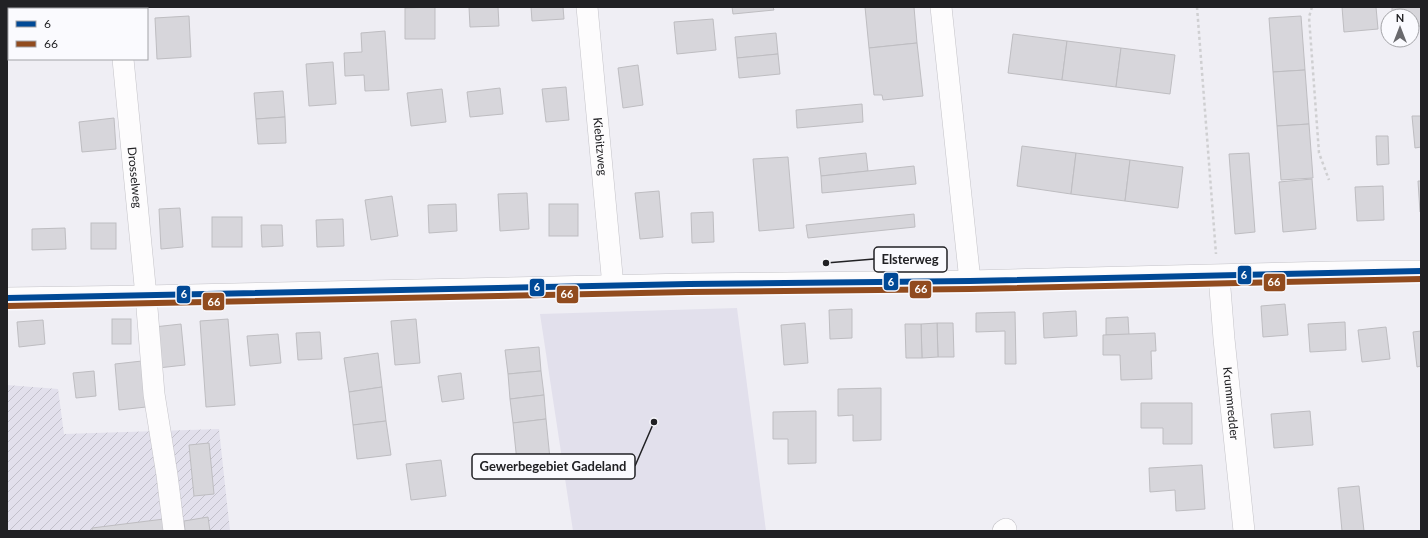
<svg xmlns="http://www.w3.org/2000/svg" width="1428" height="538" viewBox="0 0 1428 538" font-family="Lato,sans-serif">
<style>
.built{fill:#e2e0ec}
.industrial{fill:url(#industrial-furrows)}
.building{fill:#d7d6db;stroke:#bebdc1}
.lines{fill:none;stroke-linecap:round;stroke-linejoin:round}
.minor-casing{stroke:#c4c3c8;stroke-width:22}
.path{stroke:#cfcfd1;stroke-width:2.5;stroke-dasharray:3 3;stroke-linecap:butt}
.minor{stroke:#fdfcfd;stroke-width:21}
.bus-1-casing{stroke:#fafafe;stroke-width:9}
.bus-2-casing{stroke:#fafafe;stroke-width:9}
.bus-1{stroke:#004996;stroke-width:6}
.bus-2{stroke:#914b1e;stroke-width:6}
.labels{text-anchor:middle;stroke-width:3;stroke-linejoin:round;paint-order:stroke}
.street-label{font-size:12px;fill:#212124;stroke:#fafafe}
.leader{fill:none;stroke:#212124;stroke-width:1.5}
.callout-dot{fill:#212124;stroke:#fafafe;stroke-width:1.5}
.callout{fill:#fafafe;stroke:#212124;stroke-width:1.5}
.callout-label{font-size:13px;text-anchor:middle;font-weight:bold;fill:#212124}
.line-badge{stroke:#fafafe;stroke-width:1.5}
.badge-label{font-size:11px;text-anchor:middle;font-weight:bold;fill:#fff}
</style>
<defs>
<pattern id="industrial-furrows" width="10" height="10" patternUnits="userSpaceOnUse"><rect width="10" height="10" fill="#e2e0ec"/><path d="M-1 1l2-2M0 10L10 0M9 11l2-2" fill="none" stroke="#c2c0ca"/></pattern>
</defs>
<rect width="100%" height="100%" fill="#efeef4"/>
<path class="built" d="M 737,308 L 766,531 L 573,531 L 540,314 Z"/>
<path class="industrial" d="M 7,385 L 58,389 L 64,434 L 219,429 L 230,531 L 7,531 Z"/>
<g class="building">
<rect x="57" y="7" width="30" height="2"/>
<path d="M 435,7 L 435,39 L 405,39 L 405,8 Z"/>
<path d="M 469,7 L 498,7 L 499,26 L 470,27 Z"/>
<path d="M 531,7 L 563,7 L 564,19 L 532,21 Z"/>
<path d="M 732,7 L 773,7 L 774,10 L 733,14 Z"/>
<path d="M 865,7 L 914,7 L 917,43 L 869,48 Z"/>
<path d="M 1342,7 L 1376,7 L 1378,29 L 1344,32 Z"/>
<path d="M 1392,7 L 1421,7 L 1421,26 L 1412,27 L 1412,16 L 1392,16 Z"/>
<path d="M 189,16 L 191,57 L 157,59 L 155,18 Z"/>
<path d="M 1301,16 L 1305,70 L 1273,72 L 1269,18 Z"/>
<path d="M 713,19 L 716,50 L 677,54 L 674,22 Z"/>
<path d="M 385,31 L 389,90 L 365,91 L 364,75 L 345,76 L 344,53 L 362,52 L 361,33 Z"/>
<path d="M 776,33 L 778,54 L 737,58 L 735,37 Z"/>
<path d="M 1013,34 L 1067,41 L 1062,80 L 1008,73 Z"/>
<path d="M 1067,41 L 1121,48 L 1116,87 L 1062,80 Z"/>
<path d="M 917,43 L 923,96 L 883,100 L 882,95 L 874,95 L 869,48 Z"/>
<path d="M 1121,48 L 1175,55 L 1170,94 L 1116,87 Z"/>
<path d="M 778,54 L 780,74 L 739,78 L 737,58 Z"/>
<path d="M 333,62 L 336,104 L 309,106 L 306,64 Z"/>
<path d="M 638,65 L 643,105 L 623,108 L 618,68 Z"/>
<path d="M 1305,70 L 1309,124 L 1277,126 L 1273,72 Z"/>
<path d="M 566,87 L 569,120 L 546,122 L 542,89 Z"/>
<path d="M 500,88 L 503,114 L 470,117 L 467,92 Z"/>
<path d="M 442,89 L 446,122 L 411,126 L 407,93 Z"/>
<path d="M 283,91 L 285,117 L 256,119 L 254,93 Z"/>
<path d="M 862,104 L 863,122 L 797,128 L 796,110 Z"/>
<path d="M 1412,116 L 1421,116 L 1421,147 L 1415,148 Z"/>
<path d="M 285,117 L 286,143 L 258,144 L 256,119 Z"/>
<path d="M 114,118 L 116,149 L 82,152 L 79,122 Z"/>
<path d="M 1309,124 L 1313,178 L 1281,180 L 1277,126 Z"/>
<path d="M 1376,136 L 1388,136 L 1389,164 L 1377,165 Z"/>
<path d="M 1022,146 L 1076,153 L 1071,194 L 1017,186 Z"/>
<path d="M 866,153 L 868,171 L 821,176 L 819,158 Z"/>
<path d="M 1076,153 L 1130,160 L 1125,201 L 1071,194 Z"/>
<path d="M 1249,153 L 1255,232 L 1235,234 L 1229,154 Z"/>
<path d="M 788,157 L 794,228 L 759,231 L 753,159 Z"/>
<path d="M 1130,160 L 1183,167 L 1178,208 L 1125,201 Z"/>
<path d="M 914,166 L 916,184 L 822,193 L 821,176 Z"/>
<path d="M 1312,179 L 1316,229 L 1283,232 L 1279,182 Z"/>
<path d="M 1418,181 L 1421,181 L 1421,212 L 1420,212 Z"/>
<path d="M 1383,186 L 1384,220 L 1357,221 L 1355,187 Z"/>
<path d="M 659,191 L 663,237 L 640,239 L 635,193 Z"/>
<path d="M 527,193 L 529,229 L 500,231 L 498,194 Z"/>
<path d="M 392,196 L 398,236 L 371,240 L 365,200 Z"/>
<path d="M 456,204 L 457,231 L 429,233 L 428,205 Z"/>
<rect x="549" y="204" width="29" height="32"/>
<path d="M 180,208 L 183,247 L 161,249 L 159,209 Z"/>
<path d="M 713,212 L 714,242 L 692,243 L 691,213 Z"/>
<path d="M 914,214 L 915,227 L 808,238 L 806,225 Z"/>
<rect x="212" y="217" width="30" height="30"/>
<path d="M 343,219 L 344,246 L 317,247 L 316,220 Z"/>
<rect x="91" y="223" width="25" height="26"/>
<path d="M 261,225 L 282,225 L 283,246 L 262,247 Z"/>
<path d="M 65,228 L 66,249 L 32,250 L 32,229 Z"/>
<path d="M 1285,304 L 1288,335 L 1263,337 L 1261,306 Z"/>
<path d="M 852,309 L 852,338 L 830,339 L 829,310 Z"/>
<path d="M 1076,311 L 1077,336 L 1044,338 L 1043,313 Z"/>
<path d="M 1015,312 L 1016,364 L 1005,364 L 1005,331 L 976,332 L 976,313 Z"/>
<path d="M 1128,317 L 1129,335 L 1106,335 L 1106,318 Z"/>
<rect x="112" y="319" width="19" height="25"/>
<path d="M 228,319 L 235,405 L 206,407 L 200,321 Z"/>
<path d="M 416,319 L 420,363 L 395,365 L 391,321 Z"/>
<path d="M 43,320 L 45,344 L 19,347 L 17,322 Z"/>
<path d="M 1345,322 L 1346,350 L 1310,352 L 1308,324 Z"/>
<path d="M 805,323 L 808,363 L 784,365 L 781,325 Z"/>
<path d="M 937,323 L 953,323 L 954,357 L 938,357 Z"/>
<path d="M 937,323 L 938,357 L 922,358 L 921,324 Z"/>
<path d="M 181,324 L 185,365 L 158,368 L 154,327 Z"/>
<path d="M 905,324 L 921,324 L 922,358 L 906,358 Z"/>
<path d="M 1386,327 L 1390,359 L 1362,362 L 1358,330 Z"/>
<path d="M 1421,331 L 1421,366 L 1417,367 L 1413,332 Z"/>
<path d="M 320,332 L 322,359 L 298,360 L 296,333 Z"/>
<path d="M 1155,333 L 1156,351 L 1151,351 L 1152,379 L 1121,380 L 1120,355 L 1103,355 L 1103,335 Z"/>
<path d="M 278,334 L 281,363 L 250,366 L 247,336 Z"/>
<path d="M 539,347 L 541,371 L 508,374 L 505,350 Z"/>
<path d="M 378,353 L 382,387 L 349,392 L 344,358 Z"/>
<path d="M 142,361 L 146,407 L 119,410 L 115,364 Z"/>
<path d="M 94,371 L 96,396 L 76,398 L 73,373 Z"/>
<path d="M 541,371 L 544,395 L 510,399 L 508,374 Z"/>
<path d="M 461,373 L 464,399 L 442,402 L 438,376 Z"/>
<path d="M 382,387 L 386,421 L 353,425 L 349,392 Z"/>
<path d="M 881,388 L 881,440 L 853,441 L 853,415 L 838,416 L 838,389 Z"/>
<path d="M 544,395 L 546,419 L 513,423 L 510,399 Z"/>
<path d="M 1141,403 L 1192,403 L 1192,444 L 1163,444 L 1163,428 L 1141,428 Z"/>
<path d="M 816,411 L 816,463 L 788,464 L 788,439 L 773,439 L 773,412 Z"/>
<path d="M 1310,411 L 1313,445 L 1274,448 L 1271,414 Z"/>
<path d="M 546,419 L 550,459 L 517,462 L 513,423 Z"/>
<path d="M 386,421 L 391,455 L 357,459 L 353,425 Z"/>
<path d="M 209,443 L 214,494 L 194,496 L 189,445 Z"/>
<path d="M 441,460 L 446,496 L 411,500 L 406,464 Z"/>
<path d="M 1202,465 L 1205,509 L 1176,511 L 1175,490 L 1150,492 L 1149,468 Z"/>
<path d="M 1359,486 L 1364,531 L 1342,531 L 1338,488 Z"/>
<path d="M 208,517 L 210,531 L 185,531 L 184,521 Z"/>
<path d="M 164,519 L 165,531 L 92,531 L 92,528 Z"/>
</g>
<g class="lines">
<defs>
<g id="minor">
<path d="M 118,7 L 118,9"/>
<path id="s1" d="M 587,7 L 613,286"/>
<path d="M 941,7 L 970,281"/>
<path id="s2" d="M 123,59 L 146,296 L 154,394 L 167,475 L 174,531"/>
<path id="s3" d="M 1219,276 L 1224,339 L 1244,531"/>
<path d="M 7,298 L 146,296 L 689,284 L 970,281 L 1333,272 L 1421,271"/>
<path d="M 1003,531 L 1006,529"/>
</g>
</defs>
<use href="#minor" class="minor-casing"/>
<g class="path">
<path d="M 1197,7 L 1216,254"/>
<path d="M 1312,7 L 1309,17 L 1319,153 L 1329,180"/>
</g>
<use href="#minor" class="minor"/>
<defs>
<path id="bus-1" d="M 7,298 L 689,284 L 970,281 L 1421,271"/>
<path id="bus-2" d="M 7,306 L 689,292 L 970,289 L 1421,279"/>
</defs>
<use href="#bus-1" class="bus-1-casing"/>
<use href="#bus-2" class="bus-2-casing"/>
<use href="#bus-1" class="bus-1"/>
<use href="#bus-2" class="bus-2"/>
</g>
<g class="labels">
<g class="street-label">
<text dy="4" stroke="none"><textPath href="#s1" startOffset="140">Kiebitzweg</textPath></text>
<text dy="4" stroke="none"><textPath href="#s2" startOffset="119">Drosselweg</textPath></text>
<text dy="4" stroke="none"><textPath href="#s3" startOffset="128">Krummredder</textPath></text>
</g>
</g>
<path class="leader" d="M826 263L874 259M654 422L635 466"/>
<g class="callout-dot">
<circle cx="826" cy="263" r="4"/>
<circle cx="654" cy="422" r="4"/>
</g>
<g class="callout">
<rect x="874" y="247" width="73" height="25" rx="4"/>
<rect x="472" y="454" width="163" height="25" rx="4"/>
</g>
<g class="callout-label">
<text x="910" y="264">Elsterweg</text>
<text x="553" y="471">Gewerbegebiet Gadeland</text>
</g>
<g class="line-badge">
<rect x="1237" y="265" width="15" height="20" rx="4" fill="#004996"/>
<rect x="883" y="272" width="16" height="19" rx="4" fill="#004996"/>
<rect x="1263" y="273" width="23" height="19" rx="4" fill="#914b1e"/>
<rect x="529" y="278" width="16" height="19" rx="4" fill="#004996"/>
<rect x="909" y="280" width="23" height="19" rx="4" fill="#914b1e"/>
<rect x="176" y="285" width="15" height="19" rx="4" fill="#004996"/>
<rect x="556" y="285" width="23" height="19" rx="4" fill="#914b1e"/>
<rect x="202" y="292" width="23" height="19" rx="4" fill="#914b1e"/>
</g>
<g class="badge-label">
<text x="1244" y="279">6</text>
<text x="891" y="286">6</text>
<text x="1274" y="286">66</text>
<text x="537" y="291">6</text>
<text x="921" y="293">66</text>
<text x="184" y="298">6</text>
<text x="567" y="298">66</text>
<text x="214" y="306">66</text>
</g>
<rect width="1428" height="538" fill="none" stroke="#212124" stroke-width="16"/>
<rect x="8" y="8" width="140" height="52" fill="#fafafe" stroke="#a3a3a7"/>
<rect x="16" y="21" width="20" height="6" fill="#004996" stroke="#a3a3a7"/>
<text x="44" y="28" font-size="12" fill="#212124">6</text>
<rect x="16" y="41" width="20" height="6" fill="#914b1e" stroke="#a3a3a7"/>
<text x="44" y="48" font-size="12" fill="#212124">66</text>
<g transform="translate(1400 28)"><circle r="19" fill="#fafafe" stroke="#a3a3a7"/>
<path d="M0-3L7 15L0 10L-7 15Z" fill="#69696d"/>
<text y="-6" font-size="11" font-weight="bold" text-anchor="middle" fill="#212124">N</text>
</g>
</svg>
